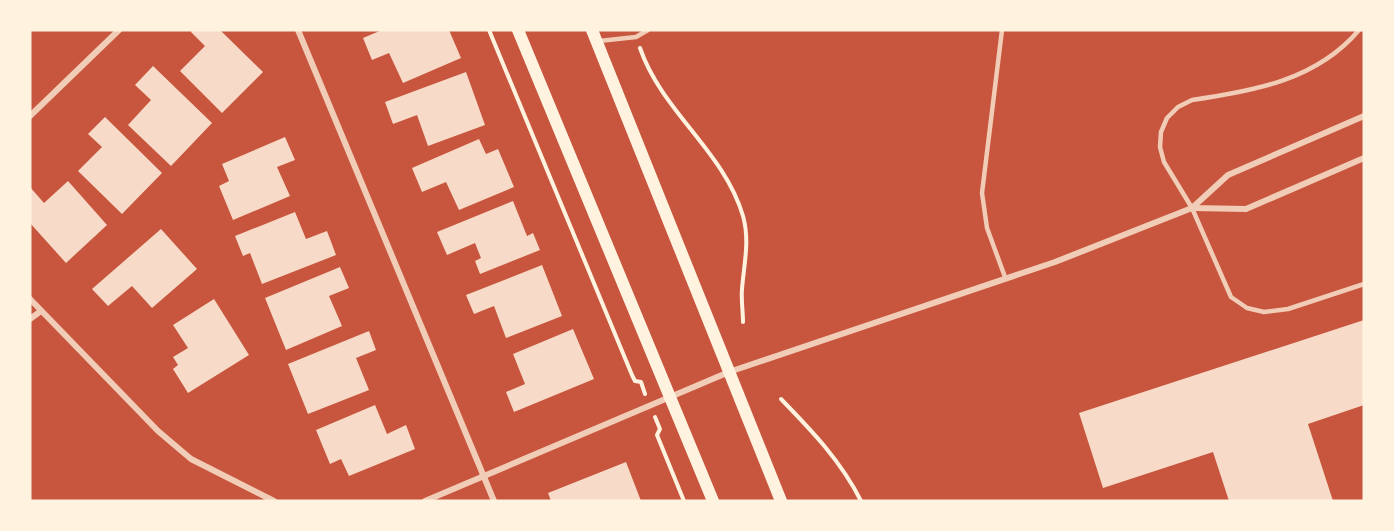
<svg xmlns="http://www.w3.org/2000/svg" width="1394" height="531" viewBox="0 0 1394 531" font-family="Cabin,sans-serif">
<style>
.building{fill:#f7dbc8}
.lines{fill:none;stroke-linecap:round;stroke-linejoin:round}
.path{stroke:#fff3e0;stroke-width:4}
.service{stroke:#f1ccb7;stroke-width:4.5}
.minor{stroke:#f1ccb7;stroke-width:6}
.secondary{stroke:#fff3e0;stroke-width:12}
</style>
<rect width="100%" height="100%" fill="#c8553d"/>
<g class="building">
<path d="M 192,30 L 220,30 L 263,72 L 222,113 L 180,71 L 205,46 L 191,32 Z"/>
<path d="M 382,30 L 449,30 L 461,58 L 403,83 L 389,53 L 372,60 L 363,38 Z"/>
<path d="M 153,66 L 212,123 L 171,166 L 128,125 L 151,100 L 135,85 Z"/>
<path d="M 466,72 L 485,125 L 428,146 L 417,115 L 393,124 L 385,102 Z"/>
<path d="M 105,117 L 162,173 L 122,214 L 78,171 L 102,147 L 88,134 Z"/>
<path d="M 285,137 L 295,160 L 277,167 L 290,196 L 233,220 L 219,186 L 229,181 L 222,164 Z"/>
<path d="M 479,139 L 486,154 L 498,149 L 514,187 L 459,210 L 446,182 L 422,192 L 412,168 Z"/>
<path d="M 68,181 L 107,225 L 66,263 L 30,223 L 30,187 L 44,203 Z"/>
<path d="M 513,201 L 527,236 L 533,233 L 540,250 L 480,274 L 475,261 L 481,258 L 475,243 L 447,255 L 437,232 Z"/>
<path d="M 295,212 L 306,239 L 327,231 L 336,255 L 262,284 L 250,253 L 243,256 L 235,236 Z"/>
<path d="M 161,229 L 197,269 L 152,308 L 132,286 L 108,306 L 92,289 Z"/>
<path d="M 542,265 L 562,316 L 506,338 L 494,306 L 474,314 L 466,295 Z"/>
<path d="M 340,267 L 349,288 L 329,296 L 342,326 L 286,350 L 265,298 Z"/>
<path d="M 214,299 L 249,355 L 188,393 L 173,369 L 178,365 L 173,357 L 188,348 L 173,325 Z"/>
<path d="M 1364,320 L 1364,405 L 1308,424 L 1333,501 L 1229,501 L 1213,452 L 1103,488 L 1079,413 Z"/>
<path d="M 573,329 L 594,379 L 514,412 L 506,392 L 525,384 L 513,354 Z"/>
<path d="M 369,331 L 376,350 L 356,358 L 369,390 L 308,414 L 288,364 Z"/>
<path d="M 375,405 L 387,434 L 406,425 L 415,449 L 349,476 L 341,459 L 330,464 L 316,430 Z"/>
<path d="M 626,462 L 641,501 L 551,501 L 548,493 Z"/>
</g>
<g class="lines">
<g class="path">
<path d="M 489,30 L 632,375 L 635,381 L 641,382 L 645,394"/>
<path d="M 640,48 C 662,112 724,151 743,216 C 750,241 744,264 742,289 C 741,300 743,311 743,322"/>
<path d="M 781,399 C 812,431 841,461 861,501"/>
<path d="M 655,417 L 660,429 L 657,435 L 684,501"/>
</g>
<g class="service">
<path d="M 1002,30 L 982,193 L 987,228 L 1005,277"/>
<path d="M 1359,30 C 1317,80 1254,91 1192,100 L 1178,107 L 1167,118 L 1161,132 L 1160,147 L 1164,162 L 1192,208 L 1231,297 L 1247,308 L 1264,312 L 1288,309 L 1364,284"/>
<path d="M 599,41 L 636,37 L 648,30"/>
</g>
<g class="minor">
<path d="M 298,30 L 494,501"/>
<path d="M 30,116 L 119,30"/>
<path d="M 1364,116 L 1228,175 L 1192,208 L 1246,209 L 1364,158"/>
<path d="M 30,299 L 158,431 L 191,459 L 274,501"/>
<path d="M 30,319 L 41,311"/>
<path d="M 425,501 L 729,372 L 1055,262 L 1192,208"/>
</g>
<g class="secondary">
<path d="M 518,30 L 713,501"/>
<path d="M 592,30 L 781,501"/>
</g>
</g>
<rect width="1394" height="531" fill="none" stroke="#fff3e0" stroke-width="63"/>
</svg>
